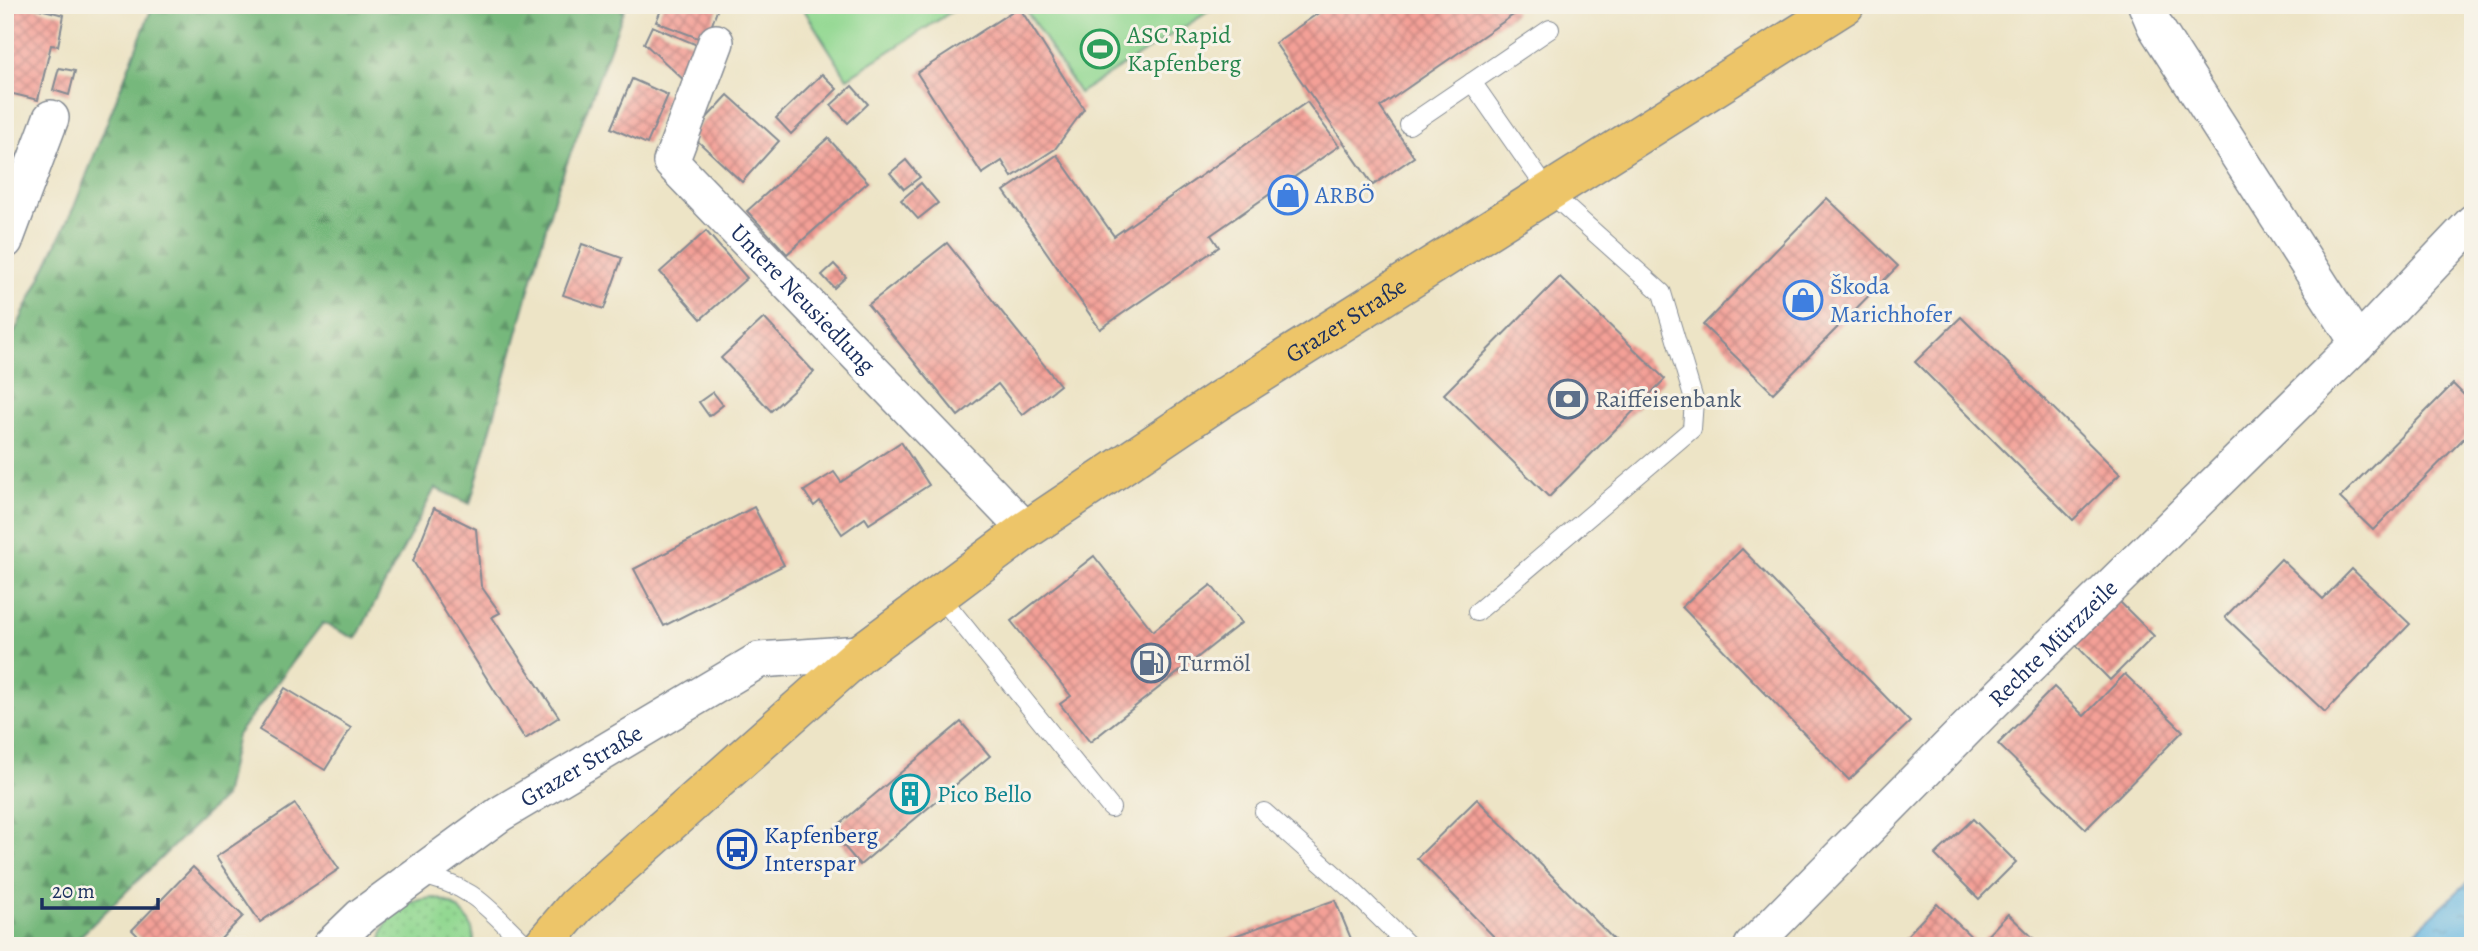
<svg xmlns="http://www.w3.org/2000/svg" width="2478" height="951" viewBox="0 0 2478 951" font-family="Alegreya,serif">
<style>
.grass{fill:url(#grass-dots);stroke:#578478;stroke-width:2}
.forest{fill:url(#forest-firs);stroke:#48746d;stroke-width:2}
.park{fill:#93d892;stroke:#578478;stroke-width:2}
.water{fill:url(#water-ripples);stroke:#4073a0;stroke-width:2}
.building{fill:url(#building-cross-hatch)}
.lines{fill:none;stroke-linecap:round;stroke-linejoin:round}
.lane-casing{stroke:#848a92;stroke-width:20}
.street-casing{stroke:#848a92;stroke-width:38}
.primary-casing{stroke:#848a92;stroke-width:41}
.lane{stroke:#fff;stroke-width:18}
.street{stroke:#fff;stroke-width:35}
.primary{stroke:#edc569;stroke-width:38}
.labels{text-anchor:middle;stroke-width:6;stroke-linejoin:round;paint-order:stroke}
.leisure-label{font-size:24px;fill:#27864d;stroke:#f7f3e8;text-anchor:start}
.shop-label{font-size:24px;fill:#366cbe;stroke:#f7f3e8;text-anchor:start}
.street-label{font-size:24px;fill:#1b2f5e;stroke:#f7f3e8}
.service-label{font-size:24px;fill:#4e5e75;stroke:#f7f3e8;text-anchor:start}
.culture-label{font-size:24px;fill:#0d838f;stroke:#f7f3e8;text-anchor:start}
.transit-label{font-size:24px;fill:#164399;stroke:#f7f3e8;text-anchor:start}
</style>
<defs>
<pattern id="grass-dots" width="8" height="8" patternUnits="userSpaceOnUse" patternTransform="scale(1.75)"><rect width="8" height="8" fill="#93d892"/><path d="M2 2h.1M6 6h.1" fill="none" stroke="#7eba80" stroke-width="1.8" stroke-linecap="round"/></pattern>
<pattern id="forest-firs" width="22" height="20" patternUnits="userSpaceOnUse" patternTransform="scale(1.75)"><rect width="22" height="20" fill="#76b87c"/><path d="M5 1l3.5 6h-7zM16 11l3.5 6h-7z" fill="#609669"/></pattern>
<pattern id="water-ripples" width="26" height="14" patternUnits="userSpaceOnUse" patternTransform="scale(1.75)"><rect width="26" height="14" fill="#66b7e1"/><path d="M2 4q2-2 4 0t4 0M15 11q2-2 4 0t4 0" fill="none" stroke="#5395ba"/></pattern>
<pattern id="building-cross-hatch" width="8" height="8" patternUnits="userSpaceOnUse" patternTransform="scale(1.75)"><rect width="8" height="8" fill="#f4a097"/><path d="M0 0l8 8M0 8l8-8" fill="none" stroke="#c5837e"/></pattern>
</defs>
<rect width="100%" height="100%" fill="#f7f3e8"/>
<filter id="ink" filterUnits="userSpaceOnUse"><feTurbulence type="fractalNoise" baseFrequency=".0143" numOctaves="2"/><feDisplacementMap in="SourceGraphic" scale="14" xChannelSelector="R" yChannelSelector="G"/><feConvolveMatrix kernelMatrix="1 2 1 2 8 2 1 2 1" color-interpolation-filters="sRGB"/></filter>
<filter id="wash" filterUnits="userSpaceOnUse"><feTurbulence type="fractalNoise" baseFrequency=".00686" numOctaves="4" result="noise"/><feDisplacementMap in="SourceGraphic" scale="28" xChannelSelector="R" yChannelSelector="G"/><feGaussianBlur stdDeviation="1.57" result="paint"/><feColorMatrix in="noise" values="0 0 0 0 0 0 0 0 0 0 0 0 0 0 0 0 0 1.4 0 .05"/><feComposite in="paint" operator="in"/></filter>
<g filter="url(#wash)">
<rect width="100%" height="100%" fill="#ede4c6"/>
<path class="grass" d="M 436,898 C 460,906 475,919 474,946 L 381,946 C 381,913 407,899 436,898 Z"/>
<path class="forest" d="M 153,5 L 626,5 L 555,195 L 470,504 L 435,488 L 356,639 L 323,623 L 237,735 L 224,797 L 70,946 L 5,946 L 5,352 L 74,207 Z"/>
<g class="park">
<path d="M 801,5 L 962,5 L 847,78 Z"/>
<path d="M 1023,5 L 1219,5 L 1079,93 Z"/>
</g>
<path class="water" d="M 2473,877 L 2473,946 L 2400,946 Z"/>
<g id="blocks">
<g class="building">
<path d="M 5,5 L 23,5 L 64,15 L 58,46 L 51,45 L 38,100 L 5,92 Z"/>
<path d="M 663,5 L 719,5 L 706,41 L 656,22 Z"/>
<path d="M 1330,5 L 1511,5 L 1516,13 L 1380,107 L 1414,157 L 1373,185 L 1275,43 Z"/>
<path d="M 1019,7 L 1084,109 L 1055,149 L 1012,177 L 1002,161 L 982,174 L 917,73 Z"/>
<path d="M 652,26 L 702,47 L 687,83 L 644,43 Z"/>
<path d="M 59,68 L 75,71 L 69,95 L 53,90 Z"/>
<path d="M 822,74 L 837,89 L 791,134 L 776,118 Z"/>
<path d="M 632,79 L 668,95 L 647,144 L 611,128 Z"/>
<path d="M 852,86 L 868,104 L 848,123 L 831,105 Z"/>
<path d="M 728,95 L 779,141 L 742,182 L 691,135 Z"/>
<path d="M 1307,102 L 1339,146 L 1211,235 L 1219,247 L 1100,329 L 1004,191 L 1057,155 L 1114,236 Z"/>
<path d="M 828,138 L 868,182 L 787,254 L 747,211 Z"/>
<path d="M 5,152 L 16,155 L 6,193 L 5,193 Z"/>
<path d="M 906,160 L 920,177 L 904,189 L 890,173 Z"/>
<path d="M 921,183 L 938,203 L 918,219 L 901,200 Z"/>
<path d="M 1827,198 L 1898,266 L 1773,393 L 1703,325 Z"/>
<path d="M 706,231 L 747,278 L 701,319 L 660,272 Z"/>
<path d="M 947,243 L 1060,385 L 1022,415 L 998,384 L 958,416 L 868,305 Z"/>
<path d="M 582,244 L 622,258 L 604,309 L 563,295 Z"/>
<path d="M 834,264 L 846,277 L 834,288 L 822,275 Z"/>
<path d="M 1560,277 L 1665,379 L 1549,497 L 1444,394 Z"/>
<path d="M 1961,317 L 2120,474 L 2073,520 L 1915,362 Z"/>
<path d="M 764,318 L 814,372 L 771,411 L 721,358 Z"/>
<path d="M 2453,384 L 2473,404 L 2473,429 L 2373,530 L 2340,498 Z"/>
<path d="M 713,392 L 723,405 L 709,416 L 699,402 Z"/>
<path d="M 901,442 L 929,485 L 869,524 L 865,518 L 842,534 L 820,501 L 814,506 L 804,491 L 834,472 L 841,482 Z"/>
<path d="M 754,507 L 784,565 L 664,626 L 634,569 Z"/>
<path d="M 434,508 L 476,529 L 481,586 L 500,613 L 492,617 L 559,717 L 525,739 L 413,561 Z"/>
<path d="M 1742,549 L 1910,722 L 1849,780 L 1682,607 Z"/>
<path d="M 1094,556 L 1153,631 L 1211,585 L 1241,623 L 1090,742 L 1060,704 L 1071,696 L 1011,621 Z"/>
<path d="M 2281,559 L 2323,599 L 2352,569 L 2410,624 L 2325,712 L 2225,617 Z"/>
<path d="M 2117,599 L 2154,636 L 2110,680 L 2073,642 Z"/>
<path d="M 2125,674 L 2183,731 L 2086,829 L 1998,744 L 2054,687 L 2084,716 Z"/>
<path d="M 285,688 L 351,728 L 325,770 L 259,730 Z"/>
<path d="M 961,722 L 990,756 L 860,865 L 831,831 Z"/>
<path d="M 1477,799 L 1559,883 L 1620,946 L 1503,946 L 1417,858 Z"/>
<path d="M 295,804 L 339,869 L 260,922 L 216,857 Z"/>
<path d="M 1973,819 L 2016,862 L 1979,899 L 1935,855 Z"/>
<path d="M 193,867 L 243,916 L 214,946 L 148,946 L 132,930 Z"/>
<path d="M 1335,900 L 1354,946 L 1209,946 L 1209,945 Z"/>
<path d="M 1937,904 L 1979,944 L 2008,914 L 2042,946 L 1897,946 Z"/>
</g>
</g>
</g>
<g filter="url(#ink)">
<use href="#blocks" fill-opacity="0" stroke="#848a92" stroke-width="2"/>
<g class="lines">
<defs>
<g id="lane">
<path d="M 1472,82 L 1548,191 L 1662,293 L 1694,400 L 1692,429 L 1477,612"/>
<path d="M 1409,125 L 1550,29"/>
<path d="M 939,595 L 1111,808"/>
<path d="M 1264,812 L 1354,892 L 1409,946"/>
<path d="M 418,875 C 474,885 488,909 527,946"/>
</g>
<g id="street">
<path d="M 2146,5 L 2155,26 L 2358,343"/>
<path id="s1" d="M 716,42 L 671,162 L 1026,530"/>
<path d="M 5,241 L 51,118"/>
<path id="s2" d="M 330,946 L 361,916 L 500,814 L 759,660 L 861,653"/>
<path id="s3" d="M 1752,946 L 1982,713 L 2358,343 L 2473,222"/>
</g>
<g id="primary">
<path id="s4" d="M 542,946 L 576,906 L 861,653 L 1026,530 L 1221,399 L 1845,5"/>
</g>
</defs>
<use href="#lane" class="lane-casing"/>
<use href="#street" class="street-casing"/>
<use href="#primary" class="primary-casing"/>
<use href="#lane" class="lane"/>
<use href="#street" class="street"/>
<use href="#primary" class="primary"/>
</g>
</g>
<defs>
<symbol id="stadium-ring" viewBox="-11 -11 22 22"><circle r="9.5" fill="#f7f3e8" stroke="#2e9e5b" stroke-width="1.5"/><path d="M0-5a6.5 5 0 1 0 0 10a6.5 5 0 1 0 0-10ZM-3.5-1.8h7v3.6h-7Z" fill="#2e9e5b"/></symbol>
<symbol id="shop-ring" viewBox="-11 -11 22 22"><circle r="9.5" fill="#f7f3e8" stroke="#3f7fe0" stroke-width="1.5"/><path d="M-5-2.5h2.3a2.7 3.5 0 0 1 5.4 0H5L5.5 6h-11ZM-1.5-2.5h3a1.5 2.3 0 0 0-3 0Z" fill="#3f7fe0"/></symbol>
<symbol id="bank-ring" viewBox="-11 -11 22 22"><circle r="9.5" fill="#f7f3e8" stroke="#5c6f8a" stroke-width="1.5"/><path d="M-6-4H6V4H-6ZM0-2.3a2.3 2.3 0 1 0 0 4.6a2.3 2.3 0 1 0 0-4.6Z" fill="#5c6f8a"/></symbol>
<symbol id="fuel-ring" viewBox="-11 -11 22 22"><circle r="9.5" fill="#f7f3e8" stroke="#5c6f8a" stroke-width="1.5"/><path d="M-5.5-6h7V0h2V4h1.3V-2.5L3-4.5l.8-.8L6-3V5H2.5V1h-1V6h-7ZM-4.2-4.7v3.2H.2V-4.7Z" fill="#5c6f8a"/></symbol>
<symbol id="building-ring" viewBox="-11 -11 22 22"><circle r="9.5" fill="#f7f3e8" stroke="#0f9aa8" stroke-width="1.5"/><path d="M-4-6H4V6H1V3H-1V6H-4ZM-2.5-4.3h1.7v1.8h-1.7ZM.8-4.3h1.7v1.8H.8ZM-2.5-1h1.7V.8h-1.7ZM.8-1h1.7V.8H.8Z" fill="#0f9aa8"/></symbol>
<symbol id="bus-ring" viewBox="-11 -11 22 22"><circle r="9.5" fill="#f7f3e8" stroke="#1a4fb4" stroke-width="1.5"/><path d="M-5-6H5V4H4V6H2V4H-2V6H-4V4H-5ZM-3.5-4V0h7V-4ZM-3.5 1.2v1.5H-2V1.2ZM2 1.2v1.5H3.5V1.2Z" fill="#1a4fb4"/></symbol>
</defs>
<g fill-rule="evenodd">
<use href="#stadium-ring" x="1078" y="27" width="44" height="44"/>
<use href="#shop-ring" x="1266" y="173" width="44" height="44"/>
<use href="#shop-ring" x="1781" y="278" width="44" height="44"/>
<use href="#bank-ring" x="1546" y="377" width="44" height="44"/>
<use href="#fuel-ring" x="1129" y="641" width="44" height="44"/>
<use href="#building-ring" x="888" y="772" width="44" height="44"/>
<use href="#bus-ring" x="715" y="827" width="44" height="44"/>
</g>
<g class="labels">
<g class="leisure-label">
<text x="1127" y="43">ASC Rapid<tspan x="1127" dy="28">Kapfenberg</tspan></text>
</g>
<g class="shop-label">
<text x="1315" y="203">ARBÖ</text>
<text x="1830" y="294">Škoda<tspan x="1830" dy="28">Marichhofer</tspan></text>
</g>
<g class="street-label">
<text dy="8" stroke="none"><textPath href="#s1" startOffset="318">Untere Neusiedlung</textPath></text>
<text dy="8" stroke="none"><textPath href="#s4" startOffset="1022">Grazer Straße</textPath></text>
<text dy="8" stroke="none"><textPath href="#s3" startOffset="427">Rechte Mürzzeile</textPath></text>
<text dy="8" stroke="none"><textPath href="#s2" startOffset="310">Grazer Straße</textPath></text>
</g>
<g class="service-label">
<text x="1595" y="407">Raiffeisenbank</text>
<text x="1178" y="671">Turmöl</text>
</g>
<g class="culture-label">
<text x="937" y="802">Pico Bello</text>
</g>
<g class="transit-label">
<text x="764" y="843">Kapfenberg<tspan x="764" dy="28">Interspar</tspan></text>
</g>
</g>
<rect width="2478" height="951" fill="none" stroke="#f7f3e8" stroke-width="28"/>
<path d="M42 898v10h116v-10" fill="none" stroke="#1b2f5e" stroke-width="3.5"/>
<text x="52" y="898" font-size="21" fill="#1b2f5e" stroke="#f7f3e8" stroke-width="5" paint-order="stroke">20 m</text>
</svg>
